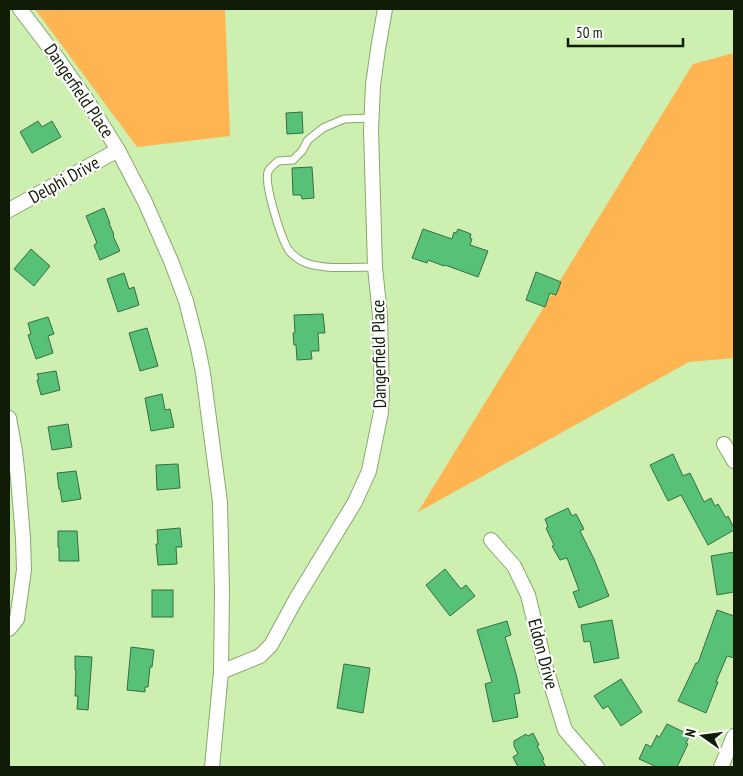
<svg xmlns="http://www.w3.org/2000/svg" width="743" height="776" viewBox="0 0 743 776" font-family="'PT Sans Narrow',sans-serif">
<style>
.green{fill:#feb450}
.building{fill:#57c177;stroke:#346f45}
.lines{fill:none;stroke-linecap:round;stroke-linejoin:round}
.service-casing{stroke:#88a86c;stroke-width:9}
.minor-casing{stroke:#88a86c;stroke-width:16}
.service{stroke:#fff;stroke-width:7}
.minor{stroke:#fff;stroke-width:14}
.labels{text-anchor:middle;stroke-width:4.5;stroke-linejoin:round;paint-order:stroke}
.street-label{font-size:18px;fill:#101c05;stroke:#fff}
</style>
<rect width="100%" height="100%" fill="#cdefb0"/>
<g class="green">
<path d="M 35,9 L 225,9 L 230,136 L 137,147 Z"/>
<path d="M 734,53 L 734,358 L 689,362 L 418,512 L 693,64 Z"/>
</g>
<g class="building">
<path d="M 302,112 L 303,133 L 287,134 L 286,113 Z"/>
<path d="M 38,121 L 42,127 L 52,121 L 61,137 L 32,153 L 20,132 Z"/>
<path d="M 312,167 L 314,198 L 302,199 L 301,195 L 293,195 L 292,168 Z"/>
<path d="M 104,208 L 110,223 L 109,223 L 114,235 L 113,236 L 120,251 L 100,260 L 94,245 L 97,243 L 86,216 Z"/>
<path d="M 423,229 L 452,239 L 454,232 L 456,233 L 458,229 L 471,234 L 470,238 L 472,239 L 470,245 L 488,251 L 478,277 L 445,265 L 444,266 L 428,260 L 427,263 L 412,258 Z"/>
<path d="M 31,249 L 50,266 L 34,286 L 14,269 Z"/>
<path d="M 536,272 L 561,282 L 556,295 L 550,293 L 545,307 L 526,300 Z"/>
<path d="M 124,273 L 129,289 L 134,287 L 139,305 L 118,312 L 107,279 Z"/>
<path d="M 323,314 L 325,333 L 318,333 L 319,351 L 311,351 L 312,359 L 297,360 L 296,345 L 294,345 L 293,333 L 295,333 L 294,315 Z"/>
<path d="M 48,317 L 54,334 L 48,336 L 53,353 L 36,359 L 28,335 L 31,334 L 28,323 Z"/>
<path d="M 147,328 L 158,366 L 140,371 L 129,333 Z"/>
<path d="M 56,371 L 60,390 L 41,395 L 37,380 L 39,379 L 37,374 Z"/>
<path d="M 162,394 L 165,410 L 170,409 L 174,427 L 151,431 L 145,398 Z"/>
<path d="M 68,424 L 72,447 L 52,450 L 48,427 Z"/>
<path d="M 673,454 L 683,476 L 690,473 L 704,502 L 711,498 L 715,506 L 718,504 L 726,518 L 728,516 L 734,528 L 734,530 L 708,545 L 681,495 L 668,501 L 650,465 Z"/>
<path d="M 178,464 L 180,488 L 157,490 L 156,465 Z"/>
<path d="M 76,471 L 81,499 L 62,502 L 60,489 L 59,489 L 57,473 Z"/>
<path d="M 568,508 L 572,516 L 576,514 L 584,529 L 580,531 L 594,559 L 609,596 L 579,608 L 573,592 L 579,590 L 567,558 L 560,560 L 552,546 L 554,545 L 546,528 L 548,527 L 545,519 Z"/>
<path d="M 180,528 L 182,547 L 176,547 L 177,564 L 158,565 L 156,544 L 158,544 L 157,530 Z"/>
<path d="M 58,531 L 77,531 L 79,561 L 59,561 L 59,547 L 58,547 Z"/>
<path d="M 734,552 L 734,592 L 717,595 L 711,556 Z"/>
<path d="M 445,569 L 461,589 L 466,585 L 475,596 L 450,616 L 426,585 Z"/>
<rect x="152" y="590" width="21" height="27"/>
<path d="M 717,610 L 734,616 L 734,658 L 727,656 L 716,682 L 718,682 L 706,713 L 678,701 L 696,663 L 698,663 Z"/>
<path d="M 612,620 L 619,658 L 594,663 L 590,641 L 584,642 L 581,625 Z"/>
<path d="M 507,621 L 511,635 L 505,637 L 516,674 L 520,693 L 514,694 L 518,717 L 493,722 L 485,684 L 492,682 L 477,630 Z"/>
<path d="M 131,647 L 154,650 L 152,667 L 150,667 L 148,687 L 145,687 L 145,692 L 127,690 Z"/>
<path d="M 75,656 L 92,657 L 88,710 L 77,709 L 78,696 L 75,696 L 76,670 L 75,670 Z"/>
<path d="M 344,664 L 370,668 L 363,713 L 337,708 Z"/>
<path d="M 621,679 L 642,712 L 621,726 L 608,706 L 603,709 L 594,696 Z"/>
<path d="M 667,724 L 690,735 L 686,743 L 688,744 L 677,767 L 657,767 L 639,759 L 646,744 L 651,747 L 657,735 L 659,738 Z"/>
<path d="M 533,733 L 539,745 L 537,746 L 544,759 L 542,760 L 546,767 L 518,767 L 513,757 L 518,754 L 514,746 L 514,741 L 526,734 L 528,736 Z"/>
</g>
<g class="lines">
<defs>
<path id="service" d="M 372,118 L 344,119 L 323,128 L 308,140 L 302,151 L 293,160 L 278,161 C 275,164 269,168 268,172 C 264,185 281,237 288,249 C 292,255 299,260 306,263 C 326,270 354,267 375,267"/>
<g id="minor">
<path d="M 20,9 L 58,59 L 88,102 L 118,150 L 145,202 L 171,261 L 186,301 L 198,348 L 203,373 L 220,502 L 222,591 L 221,672"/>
<path d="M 9,210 L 118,150"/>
<path d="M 9,418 L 15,451 L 18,478 L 23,538 L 24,570 L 17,619 L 9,629"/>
<path d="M 724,444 L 734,461"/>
<path d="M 491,540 L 514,566 L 528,595 L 545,665 L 565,730 L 597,767"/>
<path d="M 212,767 L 221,672 L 260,656 L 271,645 L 296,599 L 355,502 L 369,471 L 381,412 L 382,393 L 380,316 L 375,267 L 371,130 L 373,85 L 378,49 L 385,9"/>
<path d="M 721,767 L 734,736"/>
</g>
</defs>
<use href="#service" class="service-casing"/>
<use href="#minor" class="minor-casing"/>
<use href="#service" class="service"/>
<use href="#minor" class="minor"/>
</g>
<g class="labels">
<g class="street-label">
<text transform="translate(79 91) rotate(56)" y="6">Dangerfield Place</text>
<text transform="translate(64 180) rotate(-29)" y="6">Delphi Drive</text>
<text transform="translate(379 354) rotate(-91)" y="6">Dangerfield Place</text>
<text transform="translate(543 654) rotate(75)" y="6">Eldon Drive</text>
</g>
</g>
<rect width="743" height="776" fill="none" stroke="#101c05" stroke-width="20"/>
<g transform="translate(703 736) rotate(284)" stroke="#ffffff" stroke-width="4" paint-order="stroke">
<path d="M0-4L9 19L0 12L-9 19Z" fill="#101c05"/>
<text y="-8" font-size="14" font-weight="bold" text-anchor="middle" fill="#101c05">N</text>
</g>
<path d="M568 38v8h115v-8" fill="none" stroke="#101c05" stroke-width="2.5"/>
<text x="576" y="38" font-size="15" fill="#101c05" stroke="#ffffff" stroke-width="4" paint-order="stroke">50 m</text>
</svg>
